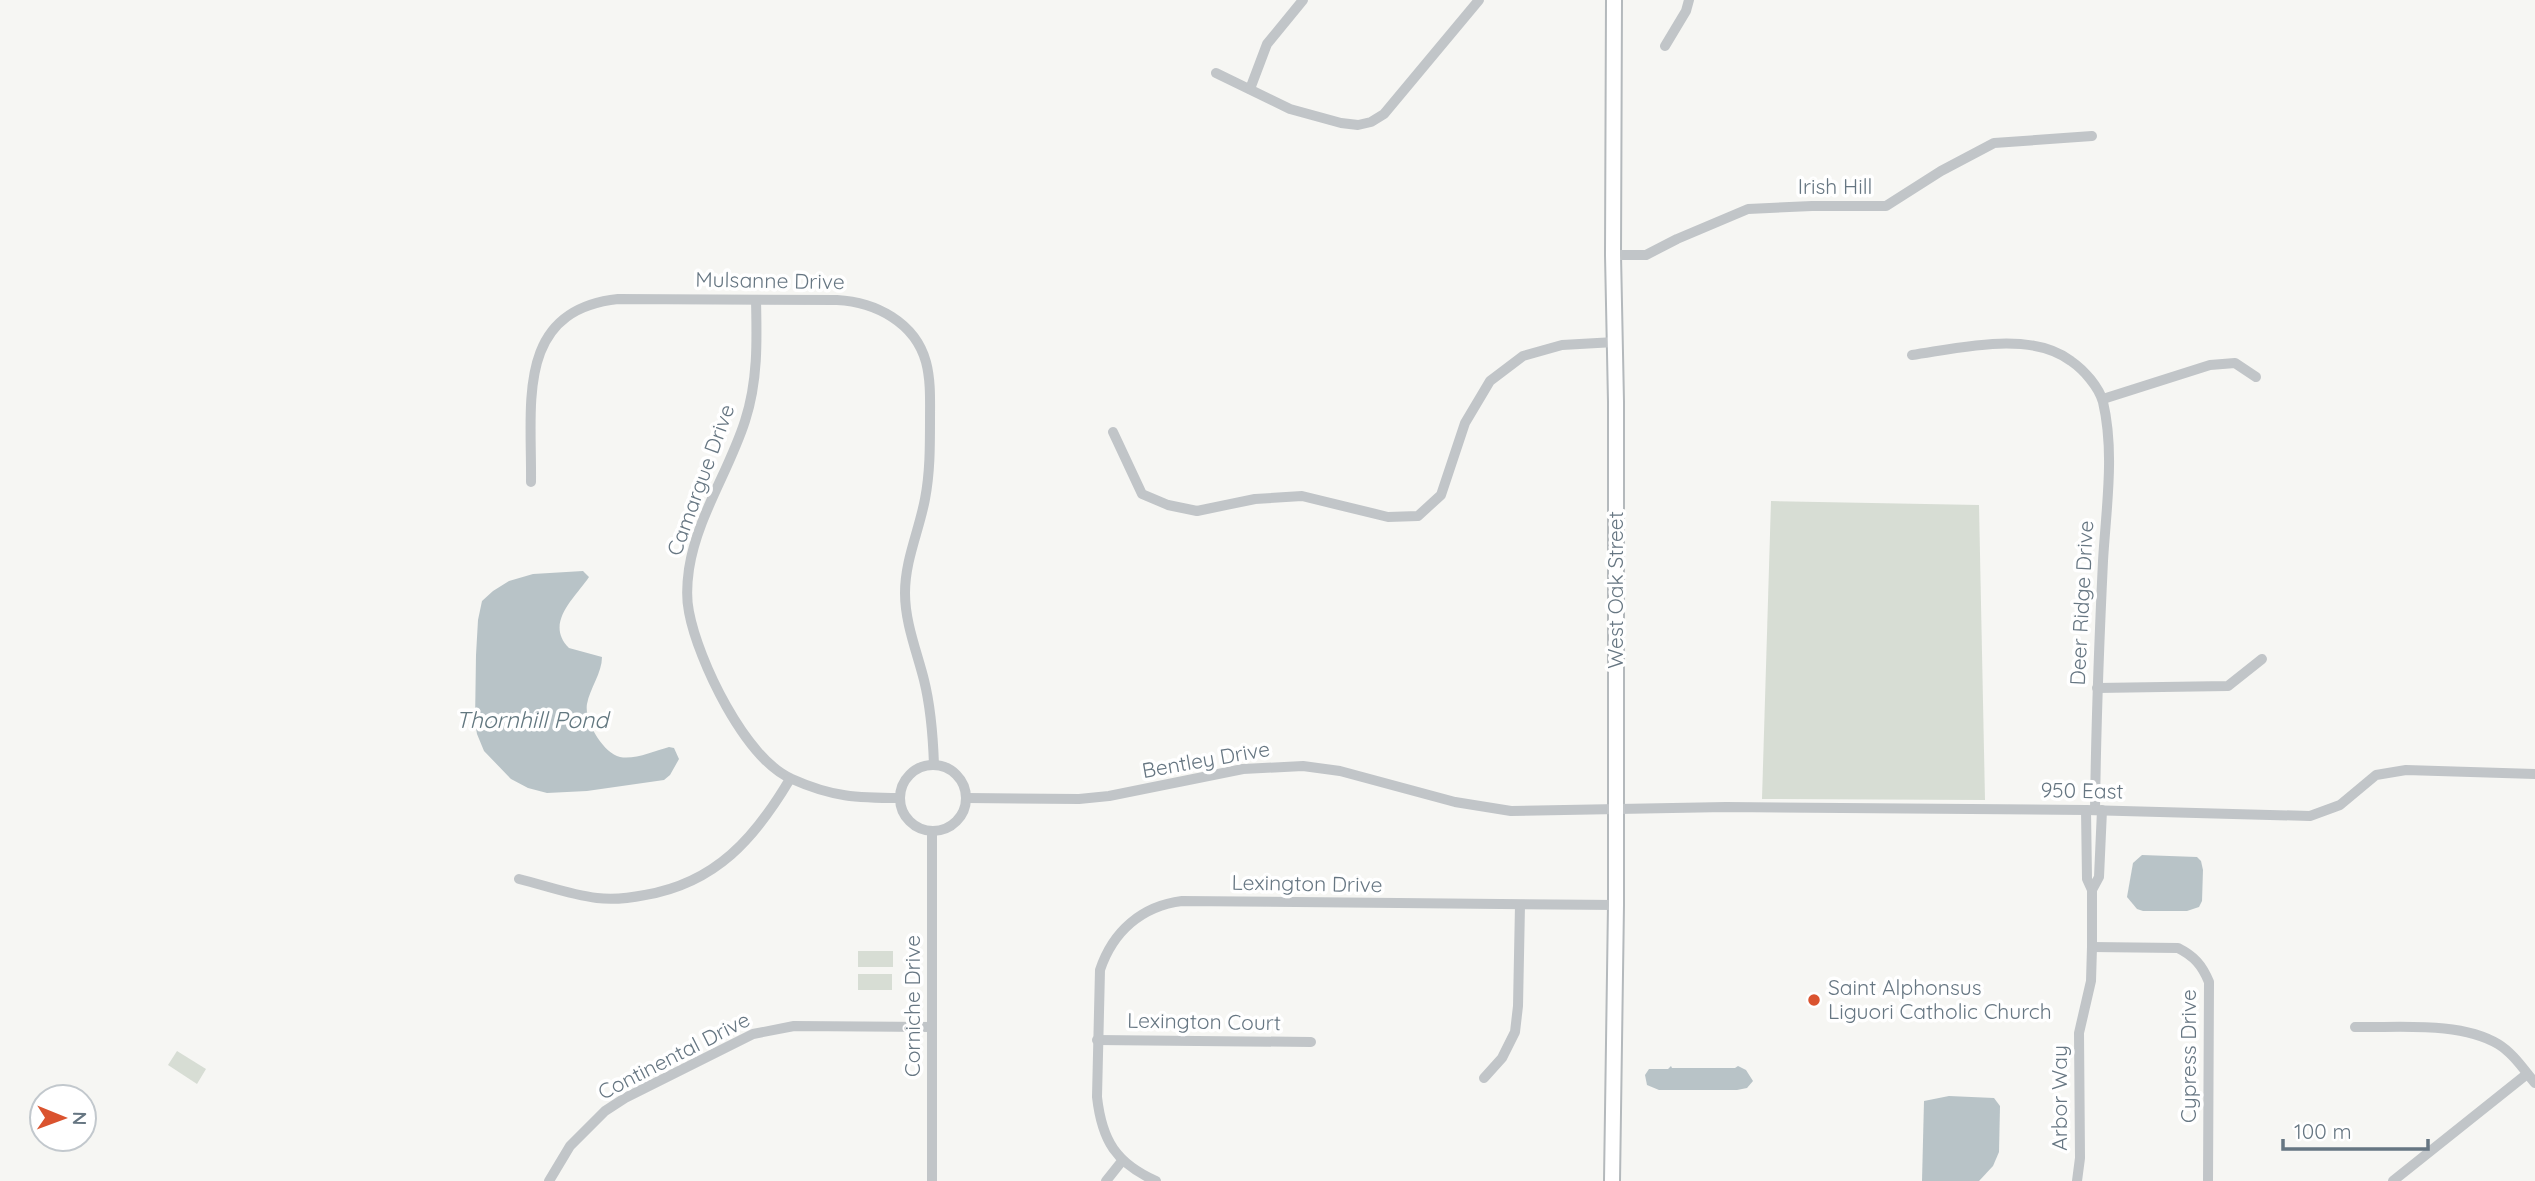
<svg xmlns="http://www.w3.org/2000/svg" width="2535" height="1181" viewBox="0 0 2535 1181" font-family="Quicksand,sans-serif">
<style>
.green{fill:#d7ddd4}
.water{fill:#b8c3c7}
.lines{fill:none;stroke-linecap:round;stroke-linejoin:round}
.major-casing{stroke:#b4b9bc;stroke-width:18}
.minor{stroke:#c1c5c8;stroke-width:10}
.major{stroke:#fff;stroke-width:14}
.poi-dot{fill:#da532f;stroke:#fff;stroke-width:2.5}
.labels{text-anchor:middle;stroke-width:7;stroke-linejoin:round;paint-order:stroke}
.street-label{font-size:21px;fill:#667682;stroke:#fff}
.poi-label{font-size:21px;fill:#667682;stroke:#fff;text-anchor:start}
.water-label{font-size:23px;font-style:italic;fill:#62777f;stroke:#fff}
</style>
<rect width="100%" height="100%" fill="#f6f6f3"/>
<g class="green">
<path d="M 1771,501 L 1979,505 L 1985,800 L 1762,799 Z"/>
<rect x="858" y="951" width="35" height="16"/>
<rect x="858" y="974" width="34" height="16"/>
<path d="M 177,1051 L 206,1069 L 197,1084 L 168,1065 Z"/>
</g>
<g class="water">
<path d="M 583,571 L 589,577 C 575,598 544,623 569,648 L 602,657 C 602,673 590,688 587,704 C 584,721 603,753 620,757 C 634,760 655,751 669,747 L 674,748 L 679,759 L 670,775 L 664,780 L 587,791 L 547,793 L 528,788 L 511,779 L 484,751 L 477,734 L 475,722 L 476,655 L 478,620 L 482,601 L 493,591 L 509,581 L 533,574 Z"/>
<path d="M 2142,855 L 2197,857 L 2201,861 L 2203,870 L 2202,901 L 2199,907 L 2187,911 L 2143,911 L 2137,909 L 2127,897 L 2133,863 Z"/>
<path d="M 1671,1066 L 1672,1068 L 1735,1068 L 1738,1066 L 1746,1070 L 1753,1081 L 1747,1088 L 1737,1090 L 1659,1090 L 1647,1085 L 1645,1075 L 1649,1069 L 1668,1069 Z"/>
<path d="M 1949,1096 L 1994,1098 L 2000,1106 L 1999,1152 L 1993,1166 L 1979,1181 L 1922,1181 L 1924,1101 Z"/>
</g>
<g class="lines">
<defs>
<path id="major" d="M 1612,1181 L 1616,905 L 1616,402 L 1613,255 L 1614,0"/>
</defs>
<use href="#major" class="major-casing"/>
<g class="minor">
<path d="M 1665,46 L 1686,11 L 1689,0"/>
<path d="M 1216,73 L 1290,109 L 1341,123 L 1358,125 L 1371,122 L 1384,114 L 1479,0"/>
<path d="M 1250,89 L 1267,44 L 1303,0"/>
<path d="M 1613,255 L 1646,255 L 1677,239 L 1748,209 L 1812,206 L 1886,206 L 1941,171 L 1994,143 L 2092,136"/>
<path d="M 756,300 C 757,341 758,381 745,421 C 729,471 697,517 689,569 C 687,583 686,598 689,612 C 698,660 745,759 792,779 C 832,797 857,798 900,798"/>
<path d="M 1912,355 C 1960,348 2030,330 2071,361 C 2084,370 2099,387 2103,402 C 2115,453 2106,509 2103,561 C 2099,644 2096,727 2095,810"/>
<path d="M 2103,399 L 2210,365 L 2235,363 L 2256,377"/>
<path d="M 1113,432 L 1142,494 L 1168,505 L 1197,511 L 1255,499 L 1302,496 L 1388,517 L 1418,516 L 1441,495 L 1465,423 L 1490,381 L 1523,356 L 1562,345 L 1615,342"/>
<path d="M 531,482 C 532,404 515,310 618,299 L 837,300 C 875,302 915,322 926,362 C 931,381 930,401 930,420 C 930,447 930,473 925,499 C 919,531 905,560 905,593 C 905,623 917,652 924,680 C 931,708 933,736 934,765"/>
<path d="M 2097,688 L 2228,686 L 2262,659"/>
<circle cx="933" cy="798" r="33"/>
<path d="M 967,798 L 1079,799 L 1109,796 L 1243,769 L 1303,766 L 1340,771 L 1455,802 L 1511,811 L 1726,807 L 2086,810 L 2310,816 L 2340,805 L 2376,775 L 2406,770 L 2535,774"/>
<path d="M 519,879 C 544,885 571,895 597,898 C 613,900 630,898 645,895 C 716,883 755,838 790,779"/>
<path d="M 2092,890 L 2099,877 L 2102,810"/>
<path d="M 2092,947 L 2178,948 C 2194,956 2202,965 2209,982 L 2208,1181"/>
<path d="M 2355,1027 C 2398,1028 2460,1021 2498,1044 C 2513,1053 2524,1070 2535,1083"/>
<path d="M 1097,1040 L 1311,1042"/>
<path d="M 1484,1078 L 1502,1058 L 1515,1032 L 1518,1006 L 1520,905"/>
<path d="M 549,1181 L 570,1146 L 605,1111 L 625,1098 L 753,1034 L 794,1026 L 932,1027"/>
<path d="M 932,1181 L 932,832"/>
<path d="M 1106,1181 L 1122,1161"/>
<path d="M 1156,1181 C 1116,1163 1102,1141 1097,1097 L 1100,970 C 1113,931 1142,906 1182,901 L 1616,905"/>
<path d="M 2077,1181 L 2080,1158 L 2079,1033 L 2091,981 L 2092,947 L 2092,890 L 2087,879 L 2086,810"/>
<path d="M 2393,1181 L 2527,1074"/>
</g>
<use href="#major" class="major"/>
</g>
<circle class="poi-dot" cx="1814" cy="1000" r="7"/>
<g class="labels">
<g class="street-label">
<text x="1835" y="194">Irish Hill</text>
<text transform="translate(770 281) rotate(1)" y="7">Mulsanne Drive</text>
<text transform="translate(701 480) rotate(-70)" y="7">Camargue Drive</text>
<text transform="translate(1616 590) rotate(-90)" y="7">West Oak Street</text>
<text transform="translate(2082 603) rotate(-87)" y="7">Deer Ridge Drive</text>
<text transform="translate(1206 760) rotate(-10)" y="7">Bentley Drive</text>
<text transform="translate(2082 791) rotate(1)" y="7">950 East</text>
<text transform="translate(1307 884) rotate(1)" y="7">Lexington Drive</text>
<text transform="translate(913 1006) rotate(-90)" y="7">Corniche Drive</text>
<text transform="translate(1204 1022) rotate(1)" y="7">Lexington Court</text>
<text transform="translate(674 1056) rotate(-27)" y="7">Continental Drive</text>
<text transform="translate(2189 1056) rotate(-90)" y="7">Cypress Drive</text>
<text transform="translate(2060 1098) rotate(-90)" y="7">Arbor Way</text>
</g>
<g class="poi-label">
<text x="1828" y="995">Saint Alphonsus<tspan x="1828" dy="24">Liguori Catholic Church</tspan></text>
</g>
<g class="water-label">
<text x="532" y="728">Thornhill Pond</text>
</g>
</g>
<g transform="translate(63 1118) rotate(91)"><circle r="33" fill="#ffffff" stroke="#c2c8cd" stroke-width="2"/>
<path d="M0-5L12 26L0 18L-12 26Z" fill="#da532f"/>
<text y="-10" font-size="19" font-weight="bold" text-anchor="middle" fill="#667682">N</text>
</g>
<path d="M2283 1139v10h145v-10" fill="none" stroke="#667682" stroke-width="3.5"/>
<text x="2294" y="1139" font-size="21" fill="#667682" stroke="#ffffff" stroke-width="5" paint-order="stroke">100 m</text>
</svg>
